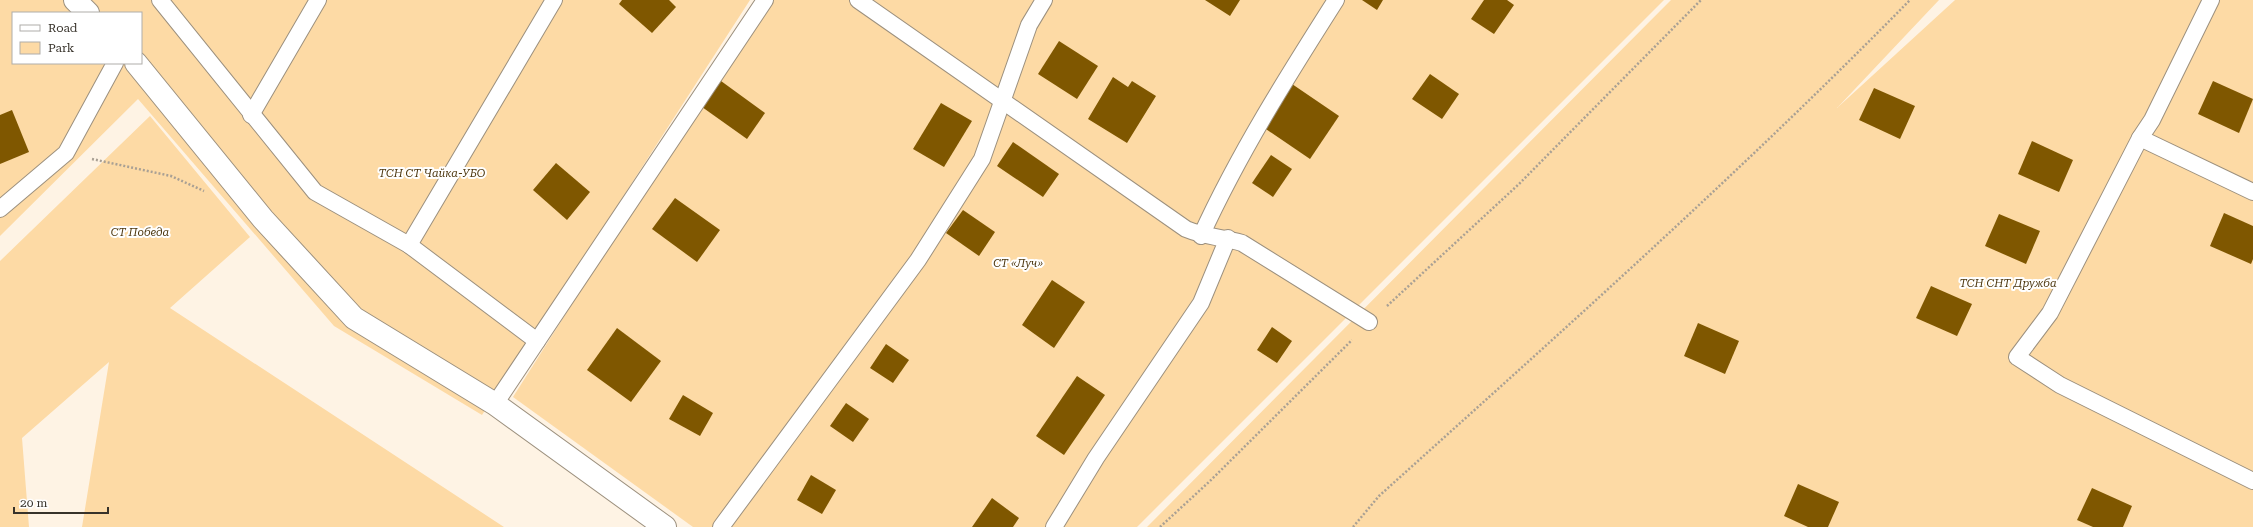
<svg xmlns="http://www.w3.org/2000/svg" width="2253" height="527" viewBox="0 0 2253 527" font-family="'Roboto Serif',serif">
<style>
.green{fill:#fddaa5;fill-rule:evenodd}
.building{fill:#7f5700}
.lines{fill:none;stroke-linecap:round;stroke-linejoin:round}
.lane-casing{stroke:#9c907e;stroke-width:18}
.street-casing{stroke:#9c907e;stroke-width:24}
.path{stroke:#a9a094;stroke-width:2.5;stroke-dasharray:2 2;stroke-linecap:butt}
.lane{stroke:#fff;stroke-width:16}
.street{stroke:#fff;stroke-width:22}
.labels{text-anchor:middle;stroke-width:4;stroke-linejoin:round;paint-order:stroke}
.park-label{font-size:11px;font-style:italic;fill:#4d370f;stroke:#fff}
</style>
<rect width="100%" height="100%" fill="#fef3e4"/>
<g class="green">
<path d="M 0,0 L 750,0 L 482,415 L 334,326 L 138,99 L 0,236 ZM 13,13 L 141,13 L 141,63 L 13,63 Z"/>
<path d="M 765,0 L 1664,0 L 1137,527 L 693,527 L 513,397 Z"/>
<path d="M 1671,0 L 1939,0 L 1837,108 L 1955,0 L 2253,0 L 2253,527 L 1147,527 Z"/>
<path d="M 150,116 L 250,237 L 170,308 L 504,527 L 82,527 L 109,362 L 22,438 L 29,527 L 0,527 L 0,261 Z"/>
</g>
<g class="building">
<path d="M 622,0 L 669,0 L 676,7 L 652,33 L 619,4 Z"/>
<path d="M 1205,0 L 1240,0 L 1230,16 Z"/>
<path d="M 1362,0 L 1383,0 L 1377,10 Z"/>
<path d="M 1484,0 L 1507,0 L 1514,5 L 1494,34 L 1471,19 Z"/>
<path d="M 1059,41 L 1098,66 L 1077,99 L 1038,74 Z"/>
<path d="M 1430,74 L 1459,94 L 1442,119 L 1412,99 Z"/>
<path d="M 1113,77 L 1128,87 L 1132,81 L 1156,96 L 1127,143 L 1088,119 Z"/>
<path d="M 721,81 L 765,113 L 747,139 L 702,107 Z"/>
<path d="M 2213,81 L 2253,99 L 2239,133 L 2198,114 Z"/>
<path d="M 1292,84 L 1339,116 L 1310,159 L 1263,127 Z"/>
<path d="M 1874,88 L 1915,106 L 1900,139 L 1859,120 Z"/>
<path d="M 941,103 L 972,121 L 944,167 L 913,149 Z"/>
<path d="M 12,110 L 29,152 L 0,164 L 0,115 Z"/>
<path d="M 2032,141 L 2073,160 L 2059,192 L 2018,174 Z"/>
<path d="M 1013,142 L 1059,174 L 1043,197 L 997,166 Z"/>
<path d="M 1271,155 L 1292,169 L 1273,197 L 1252,183 Z"/>
<path d="M 556,163 L 590,192 L 567,220 L 533,190 Z"/>
<path d="M 675,198 L 720,230 L 697,262 L 652,229 Z"/>
<path d="M 963,210 L 995,232 L 979,256 L 946,233 Z"/>
<path d="M 2224,213 L 2253,226 L 2253,259 L 2251,264 L 2210,246 Z"/>
<path d="M 1999,214 L 2040,231 L 2026,264 L 1985,246 Z"/>
<path d="M 1052,280 L 1085,302 L 1054,348 L 1022,325 Z"/>
<path d="M 1931,286 L 1972,304 L 1957,336 L 1916,318 Z"/>
<path d="M 1698,323 L 1739,341 L 1725,374 L 1684,356 Z"/>
<path d="M 1272,327 L 1292,341 L 1277,363 L 1257,350 Z"/>
<path d="M 617,328 L 661,361 L 631,402 L 587,370 Z"/>
<path d="M 886,344 L 909,360 L 893,383 L 870,368 Z"/>
<path d="M 1077,376 L 1105,395 L 1064,455 L 1036,436 Z"/>
<path d="M 683,395 L 713,413 L 700,436 L 669,419 Z"/>
<path d="M 846,403 L 869,419 L 853,442 L 830,426 Z"/>
<path d="M 811,475 L 836,490 L 822,514 L 797,500 Z"/>
<path d="M 1798,484 L 1839,502 L 1828,527 L 1808,527 L 1784,516 Z"/>
<path d="M 2092,488 L 2132,506 L 2123,527 L 2093,527 L 2077,520 Z"/>
<path d="M 992,498 L 1019,518 L 1013,527 L 972,527 Z"/>
</g>
<g class="lines">
<defs>
<g id="lane">
<path d="M 160,0 L 315,192 L 409,245 L 537,341"/>
<path d="M 858,0 L 1186,229 C 1205,237 1223,237 1242,243 L 1369,322"/>
<path d="M 2211,0 L 2152,120 L 2140,138 L 2050,313 L 2017,357 L 2060,385 L 2253,481"/>
<path d="M 251,115 L 318,0"/>
<path d="M 2140,138 L 2253,192"/>
<path d="M 0,209 L 66,153 L 115,63"/>
<path d="M 1201,236 C 1239,153 1287,77 1336,0"/>
<path d="M 409,245 L 554,0"/>
<path d="M 495,404 L 765,0"/>
<path d="M 721,527 L 918,260 L 982,159 L 1029,25 L 1044,0"/>
<path d="M 1054,527 L 1096,458 L 1201,303 L 1228,238"/>
</g>
<g id="street">
<path d="M 75,0 L 88,13"/>
<path d="M 136,63 L 263,219 L 354,318 L 495,404 L 665,527"/>
</g>
</defs>
<use href="#lane" class="lane-casing"/>
<use href="#street" class="street-casing"/>
<g class="path">
<path d="M 92,159 L 171,176 L 204,191"/>
<path d="M 1387,306 L 1519,184 L 1701,0"/>
<path d="M 1160,527 L 1210,481 L 1352,340"/>
<path d="M 1353,527 L 1379,496 C 1559,334 1740,173 1910,0"/>
</g>
<use href="#lane" class="lane"/>
<use href="#street" class="street"/>
</g>
<g class="labels">
<g class="park-label">
<text x="432" y="177">ТСН СТ Чайка-УБО</text>
<text x="140" y="236">СТ Победа</text>
<text x="1018" y="267">СТ «Луч»</text>
<text x="2008" y="287">ТСН СНТ Дружба</text>
</g>
</g>
<rect x="12" y="12" width="130" height="52" fill="#ffffff" stroke="#afadaa"/>
<rect x="20" y="25" width="20" height="6" fill="#ffffff" stroke="#afadaa"/>
<text x="48" y="32" font-size="12" fill="#37322a">Road</text>
<rect x="20" y="42" width="20" height="12" fill="#fddaa5" stroke="#afadaa"/>
<text x="48" y="52" font-size="12" fill="#37322a">Park</text>
<path d="M14 507v6h94v-6" fill="none" stroke="#37322a" stroke-width="2"/>
<text x="20" y="507" font-size="12" fill="#37322a" stroke="#ffffff" stroke-width="3" paint-order="stroke">20 m</text>
</svg>
